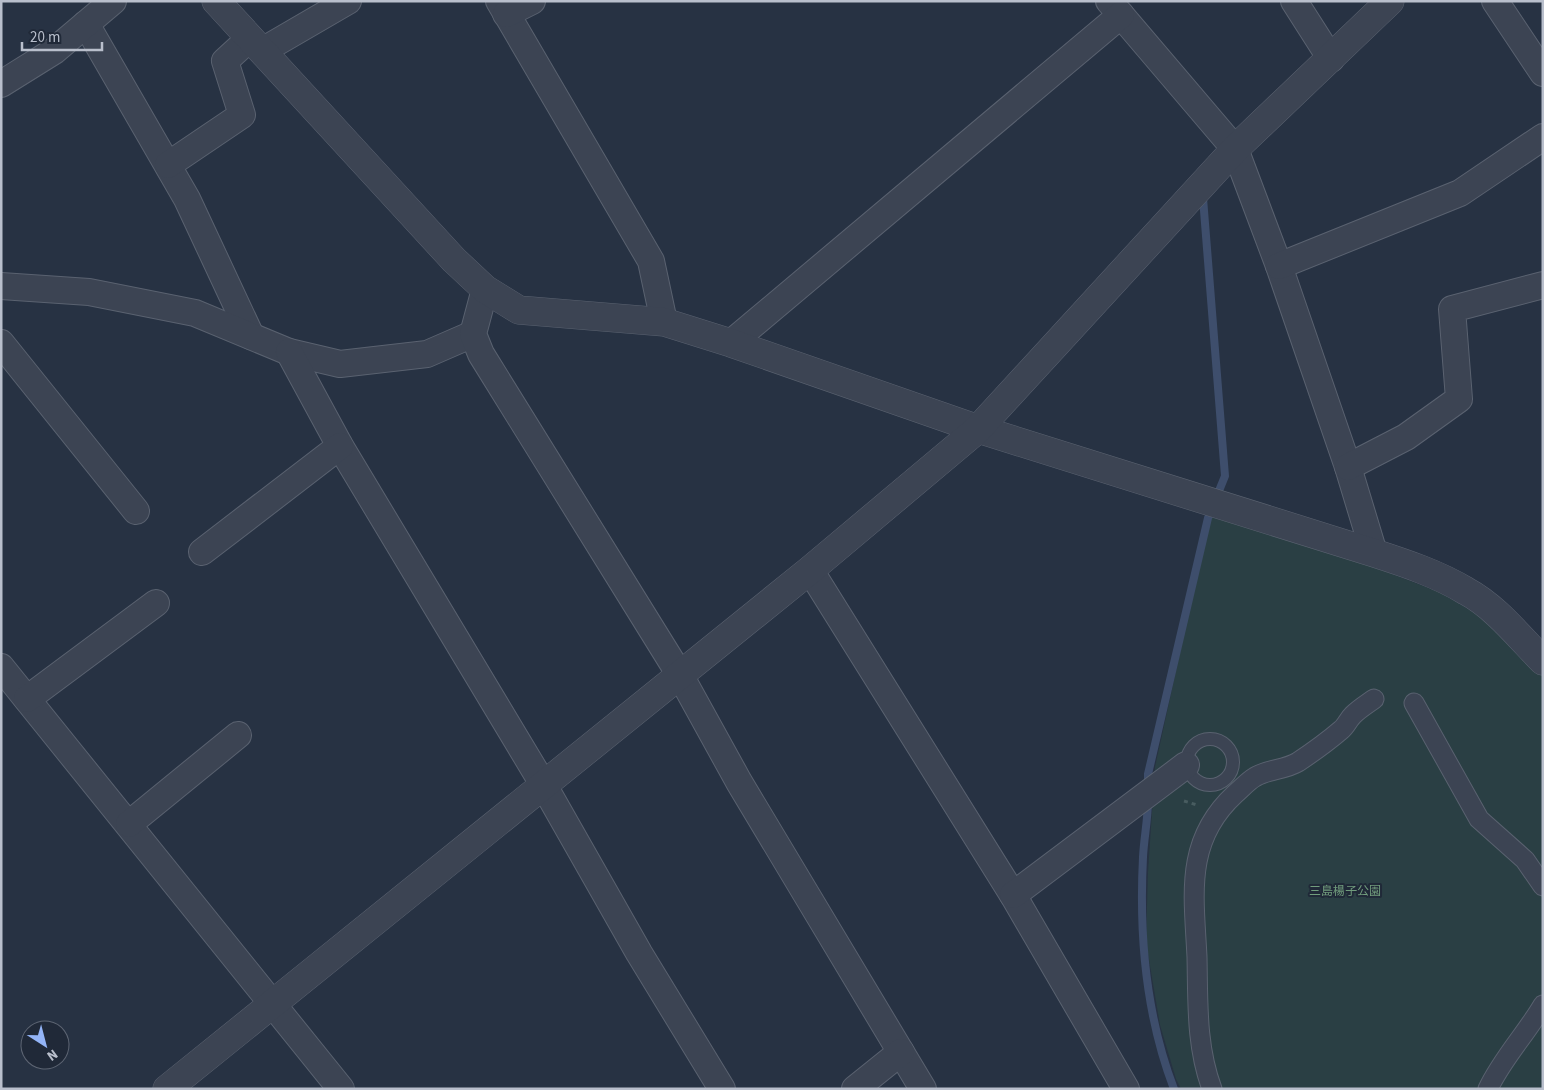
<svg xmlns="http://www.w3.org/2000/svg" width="1544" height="1090" viewBox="0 0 1544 1090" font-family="'Source Sans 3','Noto Sans JP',sans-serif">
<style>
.green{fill:#2a3f44}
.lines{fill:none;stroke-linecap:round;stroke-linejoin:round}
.stream{stroke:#3e4e6c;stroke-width:8}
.service-casing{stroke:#5a6270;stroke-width:14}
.pedestrian-casing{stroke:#5a6270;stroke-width:21}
.minor-casing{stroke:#5a6270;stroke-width:28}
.tertiary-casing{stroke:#5a6270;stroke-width:29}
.path{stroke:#485c60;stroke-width:3;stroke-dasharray:4 4;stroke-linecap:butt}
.service{stroke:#3c4453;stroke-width:12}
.pedestrian{stroke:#3c4453;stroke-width:19}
.minor{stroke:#3c4453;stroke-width:26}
.tertiary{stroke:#3c4453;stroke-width:28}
.labels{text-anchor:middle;stroke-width:4;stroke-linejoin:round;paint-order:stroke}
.park-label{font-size:12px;fill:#719d7d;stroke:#202938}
</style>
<rect width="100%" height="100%" fill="#273243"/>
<path class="green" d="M 1210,515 L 1361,562 L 1439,592 L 1475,613 L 1510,641 L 1543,674 L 1543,1089 L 1181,1089 L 1176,1079 L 1160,1025 L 1146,942 L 1148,872 L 1155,767 Z"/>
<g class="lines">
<g class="stream">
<path d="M 1148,786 L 1148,774 L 1208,518 L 1225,476 L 1203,198"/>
<path d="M 1148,800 C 1148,819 1144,838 1143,857 C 1139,934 1146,1016 1174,1089"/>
</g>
<defs>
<circle id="service" cx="1210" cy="762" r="23"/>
<g id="pedestrian">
<path d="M 1414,703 L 1479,819 L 1525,860 L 1543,886"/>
<path d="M 1212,1089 C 1196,1046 1198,1002 1197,957 C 1194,895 1184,841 1235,794 C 1242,788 1248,781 1255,777 C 1268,769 1285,770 1298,762 C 1313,752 1327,742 1341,730 C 1346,726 1348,720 1353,715 C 1359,709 1367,704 1374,699"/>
<path d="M 1488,1089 C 1502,1059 1526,1034 1543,1005"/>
</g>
<g id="minor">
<path d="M 499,1 L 651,261 L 664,322"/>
<path d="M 1109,1 L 1235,149 L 1279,266 L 1348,467 L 1374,553"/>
<path d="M 1294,1 L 1331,59"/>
<path d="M 1495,1 L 1543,73"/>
<path d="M 506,14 L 532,1"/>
<path d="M 86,24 L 187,199 L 251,336"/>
<path d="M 262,51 L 348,1"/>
<path d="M 1,84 L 54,51 L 113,1"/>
<path d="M 168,165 L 242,115 L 225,61 L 250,38"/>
<path d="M 1279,266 L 1460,193 L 1543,137"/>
<path d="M 1,286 L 89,292 L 195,313 L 289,352 L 340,364 L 427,354 L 473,334"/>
<path d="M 485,289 L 473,334 L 481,354 L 680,675 L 739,782 L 923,1089"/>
<path d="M 1,343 L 136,511"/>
<path d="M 731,343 L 1121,15"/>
<path d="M 289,352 L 340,446 L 543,784 L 639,953 L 722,1089"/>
<path d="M 1348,467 L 1406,437 L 1459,399 L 1452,309 L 1543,285"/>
<path d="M 202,552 L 340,446"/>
<path d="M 810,570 L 1013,895 L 1126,1089"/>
<path d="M 1,667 L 341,1089"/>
<path d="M 27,699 L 156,603"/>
<path d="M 129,824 L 238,735"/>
<path d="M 1013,895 L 1186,765"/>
<path d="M 855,1089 L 901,1052"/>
</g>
<g id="tertiary">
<path d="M 216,1 L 454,260 L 485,289 L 519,310 L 664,322 L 731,343 L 978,429 L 1374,553 C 1405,563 1438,574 1466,591 C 1496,607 1519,637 1543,661"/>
<path d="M 167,1089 L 810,570 L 978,429 L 1235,149 L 1390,1"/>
</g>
</defs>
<use href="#service" class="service-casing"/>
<use href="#pedestrian" class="pedestrian-casing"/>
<use href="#minor" class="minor-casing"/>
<use href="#tertiary" class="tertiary-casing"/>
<path class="path" d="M 1184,801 L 1197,805"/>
<use href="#service" class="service"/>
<use href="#pedestrian" class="pedestrian"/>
<use href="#minor" class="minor"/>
<use href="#tertiary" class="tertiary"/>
</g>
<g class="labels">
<g class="park-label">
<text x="1345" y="895">三島楊子公園</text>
</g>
</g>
<rect width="1544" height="1090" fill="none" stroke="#b9bfcc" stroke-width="5"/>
<g transform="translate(45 1045) rotate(144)"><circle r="24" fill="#202938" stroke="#5d6573"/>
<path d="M0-4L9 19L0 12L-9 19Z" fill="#93b4f7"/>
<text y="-8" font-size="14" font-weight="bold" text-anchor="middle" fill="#b9bfcc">N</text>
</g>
<path d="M22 42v8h80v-8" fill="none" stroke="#b9bfcc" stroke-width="2.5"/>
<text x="30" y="42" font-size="15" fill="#b9bfcc" stroke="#202938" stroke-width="4" paint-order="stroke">20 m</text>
</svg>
